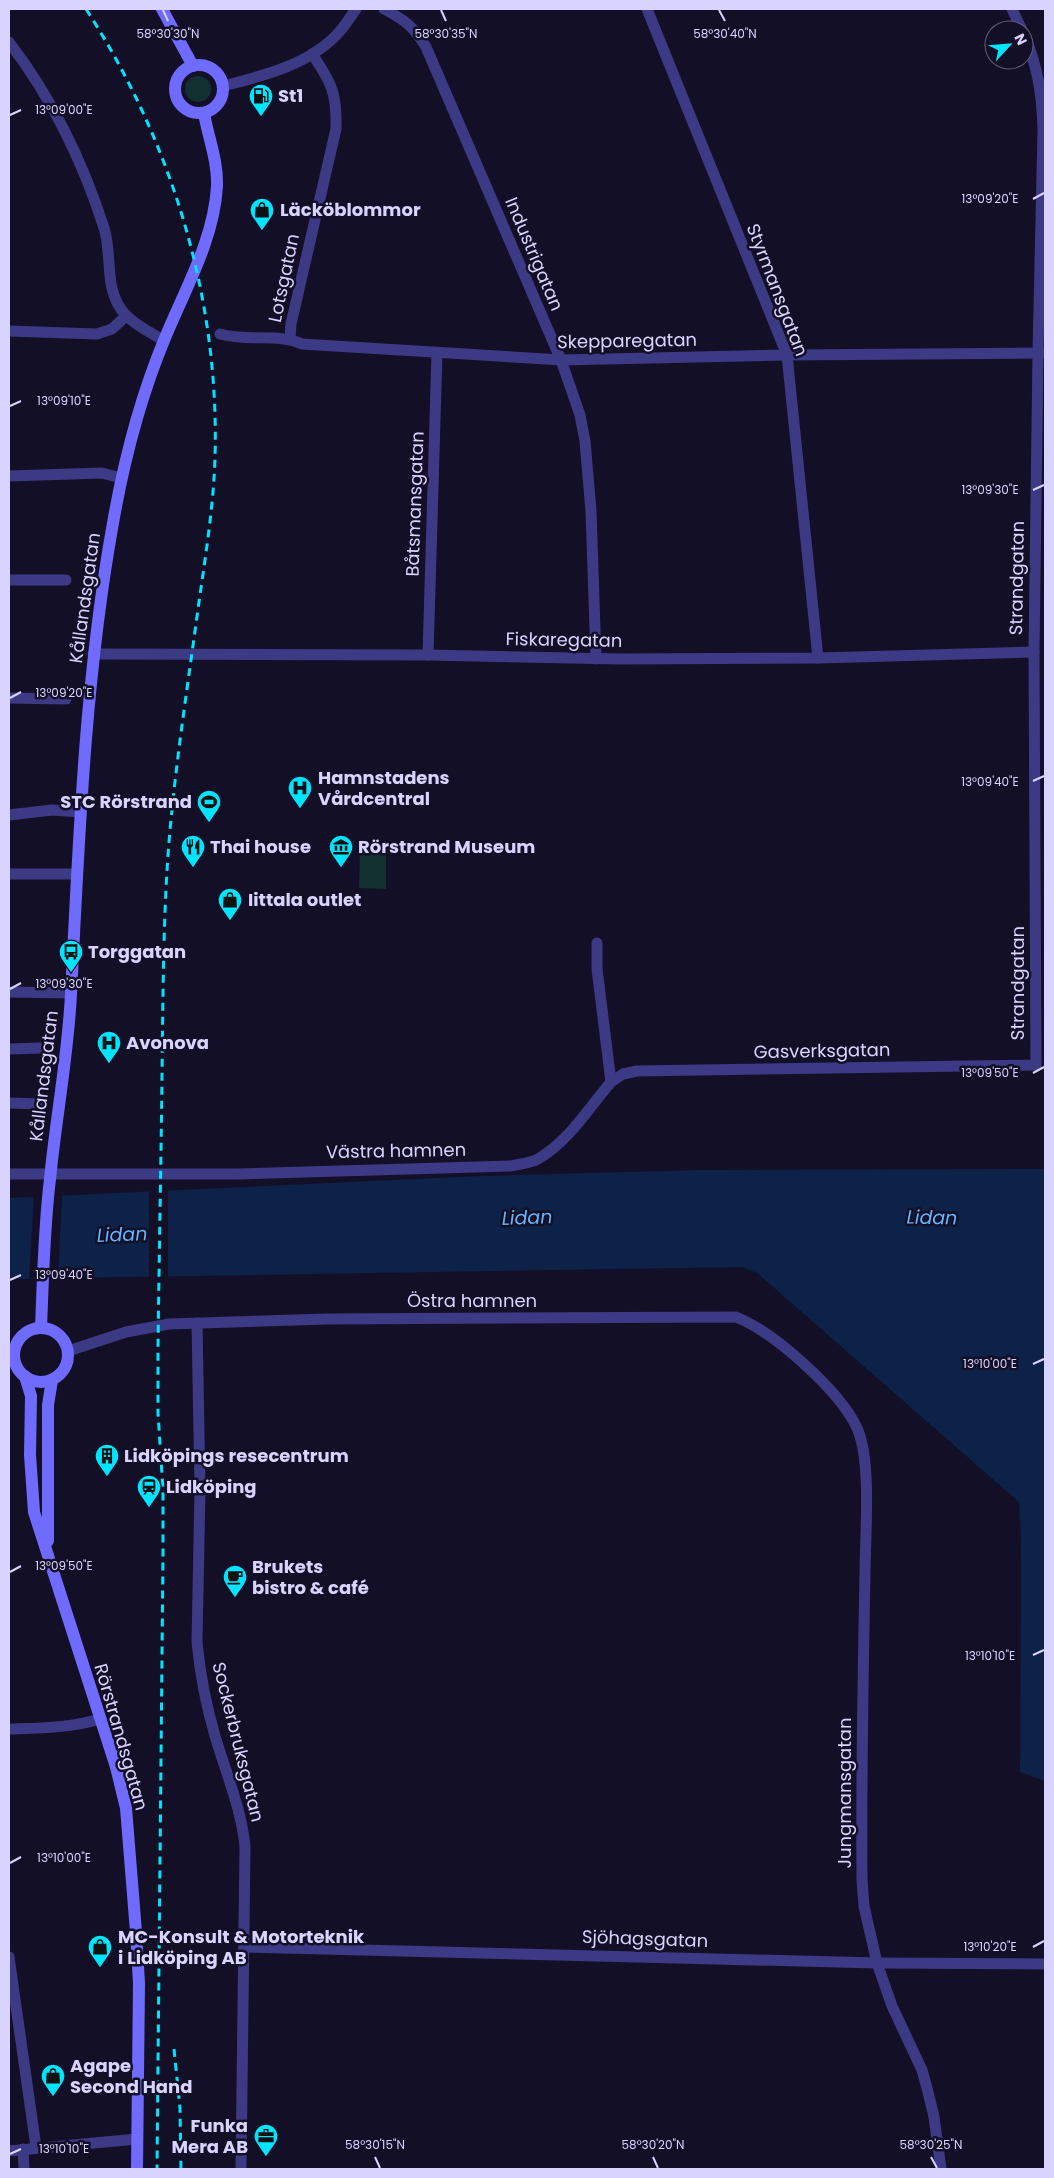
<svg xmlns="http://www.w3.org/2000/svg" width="1054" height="2178" viewBox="0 0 1054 2178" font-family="Poppins,sans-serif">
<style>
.green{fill:#12302f}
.water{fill:#0c2248}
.pier{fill:#130f26}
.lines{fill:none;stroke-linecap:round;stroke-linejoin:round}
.street{stroke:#3d3a85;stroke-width:11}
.secondary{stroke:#6f6bff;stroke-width:12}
.rail{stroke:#00e5ff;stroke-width:3;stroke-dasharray:8 6;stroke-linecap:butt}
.ticks{fill:none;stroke:#d9d4ff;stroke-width:2}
.labels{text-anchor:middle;stroke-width:5;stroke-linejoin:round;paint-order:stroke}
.poi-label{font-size:18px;font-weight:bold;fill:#d9d4ff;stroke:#130f26;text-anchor:start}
.street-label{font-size:18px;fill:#d9d4ff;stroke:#130f26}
.water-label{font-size:19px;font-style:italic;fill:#62b6ff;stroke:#130f26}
.ticks-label{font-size:12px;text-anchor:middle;fill:#d9d4ff;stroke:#130f26;stroke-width:5;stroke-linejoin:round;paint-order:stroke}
</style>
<rect width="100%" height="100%" fill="#130f26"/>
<g class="green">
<circle cx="198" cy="89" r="13"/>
<path d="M 360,851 L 386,851 L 386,889 L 359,888 Z"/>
</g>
<path class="water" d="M 1045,1169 L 1045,1781 L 1020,1772 L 1021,1541 L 1019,1502 L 757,1273 L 742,1267 L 9,1279 L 9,1198 L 480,1176 L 701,1170 Z"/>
<g class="pier">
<path d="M 168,1188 L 168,1279 L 149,1278 L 149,1189 Z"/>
<path d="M 62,1195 L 58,1278 L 29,1278 L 34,1196 Z"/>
</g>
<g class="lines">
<g class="street">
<path d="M 384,9 C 405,20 414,27 426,47 L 561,360 L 580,415 L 585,441 L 591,511 L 596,659"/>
<path d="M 647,9 L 787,355 L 818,658"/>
<path d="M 1012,9 L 1022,30"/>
<path d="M 9,42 C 51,97 83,162 104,228 C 112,253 105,283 119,306 C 128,322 149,331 164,341"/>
<path d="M 223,86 C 263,76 312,64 340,31 C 346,24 351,16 356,9"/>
<path d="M 9,331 L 97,334 L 112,329 L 126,316"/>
<path d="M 220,334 C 248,342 279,333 302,344 L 561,360 L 787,355 L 1044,353"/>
<path d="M 290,338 L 291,324 L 336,129 C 337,94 332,83 312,54"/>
<path d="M 9,476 L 102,473 L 121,478"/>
<path d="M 9,580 L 66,580"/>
<path d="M 93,654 L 428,655 L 621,659 L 818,658 L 1034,652"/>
<path d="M 428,655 L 437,353"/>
<path d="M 9,698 L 66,699"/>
<path d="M 9,815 L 52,810 L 81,812"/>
<path d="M 9,874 L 77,874"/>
<path d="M 9,992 L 71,993"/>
<path d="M 9,1049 L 40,1048"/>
<path d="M 611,1082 L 623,1074 L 637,1071 L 1036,1065 L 1034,652 L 1038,353 L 1043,130 C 1042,95 1038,67 1024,34"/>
<path d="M 9,1103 L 42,1104"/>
<path d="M 9,1174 L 237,1174 L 511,1166 C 520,1164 531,1163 538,1159 C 568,1142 589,1108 611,1082 L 597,969 L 597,943"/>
<path d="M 197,1323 L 200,1489 L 197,1642 C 200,1674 206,1705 215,1736 C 226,1773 241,1808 245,1846 L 241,2169"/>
<path d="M 68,1351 L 126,1332 L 169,1324 L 328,1319 L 736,1317 C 774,1332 840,1391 857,1428 C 872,1461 865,1536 865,1574 C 863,1676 861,1778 862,1880 L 864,1906 L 877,1963 L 892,2006 L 922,2070 L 928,2092 L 934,2117 L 941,2169"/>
<path d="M 9,1729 C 40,1728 70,1728 100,1719"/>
<path d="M 244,1947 L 877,1963 L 1045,1964"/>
<path d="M 9,1957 L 36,2147"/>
<path d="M 23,2149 L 24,2169"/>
<path d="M 9,2151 L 137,2139"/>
</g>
<g class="secondary">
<path d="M 162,9 L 193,66"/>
<circle cx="199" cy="89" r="24"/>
<path d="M 41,1328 C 43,1278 44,1228 50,1179 C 56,1117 68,1056 71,994 C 79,837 85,678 113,523 C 124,460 140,398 165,338 C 185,289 214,240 217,186 C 218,161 208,137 204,113"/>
<circle cx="41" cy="1355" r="27"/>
<path d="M 25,1376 L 31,1396 L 30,1455 L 34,1512 L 116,1767 L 126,1808 L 136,1932 L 139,1983 L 137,2169"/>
<path d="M 48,1541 L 48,1405 L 52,1380"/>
</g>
<g class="rail">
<path d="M 86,9 C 176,148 224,314 214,479 C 211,523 204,566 198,609 C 187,691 174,773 168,855 C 163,928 163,1002 162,1075 C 161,1167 159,1259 158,1351 L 158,1413 L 163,1490 L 163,1553 L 157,2169"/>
<path d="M 174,2049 L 180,2108 L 181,2169"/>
</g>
</g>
<path class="ticks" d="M 163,10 L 168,21M 441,10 L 446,21M 719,10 L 725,21M 10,115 L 21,110M 1033,199 L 1044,193M 10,406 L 21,401M 1033,490 L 1044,485M 10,698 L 21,692M 1033,781 L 1044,776M 10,989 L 21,983M 1033,1073 L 1044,1067M 10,1280 L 21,1275M 1033,1364 L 1044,1359M 10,1572 L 21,1566M 1033,1655 L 1044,1650M 10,1863 L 21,1857M 1033,1947 L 1044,1941M 10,2154 L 21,2149M 375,2157 L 380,2168M 653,2157 L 658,2168M 931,2157 L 937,2168"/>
<defs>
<symbol id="fuel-pin" viewBox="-11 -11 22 30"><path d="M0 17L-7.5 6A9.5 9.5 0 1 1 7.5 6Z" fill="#00e5ff" stroke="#130f26"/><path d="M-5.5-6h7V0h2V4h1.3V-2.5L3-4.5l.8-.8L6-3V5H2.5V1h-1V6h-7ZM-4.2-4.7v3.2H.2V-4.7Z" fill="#111"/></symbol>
<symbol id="shop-pin" viewBox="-11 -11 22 30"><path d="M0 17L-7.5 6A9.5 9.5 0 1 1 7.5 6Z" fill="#00e5ff" stroke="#130f26"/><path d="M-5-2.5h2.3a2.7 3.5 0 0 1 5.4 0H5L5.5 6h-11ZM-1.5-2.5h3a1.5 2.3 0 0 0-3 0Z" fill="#111"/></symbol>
<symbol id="hospital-pin" viewBox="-11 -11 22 30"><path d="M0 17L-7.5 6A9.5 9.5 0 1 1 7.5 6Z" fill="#00e5ff" stroke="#130f26"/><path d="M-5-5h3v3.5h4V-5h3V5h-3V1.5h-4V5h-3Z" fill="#111"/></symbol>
<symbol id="stadium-pin" viewBox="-11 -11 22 30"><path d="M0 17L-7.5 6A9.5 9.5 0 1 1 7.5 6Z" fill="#00e5ff" stroke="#130f26"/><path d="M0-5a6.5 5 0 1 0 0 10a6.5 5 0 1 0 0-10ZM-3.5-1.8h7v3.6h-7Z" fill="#111"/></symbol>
<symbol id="restaurant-pin" viewBox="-11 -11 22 30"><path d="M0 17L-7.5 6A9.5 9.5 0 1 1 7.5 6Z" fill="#00e5ff" stroke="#130f26"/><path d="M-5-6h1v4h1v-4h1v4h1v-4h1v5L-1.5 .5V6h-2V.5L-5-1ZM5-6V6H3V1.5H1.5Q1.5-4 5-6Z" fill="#111"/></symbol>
<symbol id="museum-pin" viewBox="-11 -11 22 30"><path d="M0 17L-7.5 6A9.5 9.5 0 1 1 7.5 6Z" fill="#00e5ff" stroke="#130f26"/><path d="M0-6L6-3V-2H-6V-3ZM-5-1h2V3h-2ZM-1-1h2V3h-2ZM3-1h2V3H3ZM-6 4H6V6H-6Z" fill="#111"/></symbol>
<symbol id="bus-pin" viewBox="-11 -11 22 30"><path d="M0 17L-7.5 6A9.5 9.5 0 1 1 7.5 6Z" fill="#00e5ff" stroke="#130f26"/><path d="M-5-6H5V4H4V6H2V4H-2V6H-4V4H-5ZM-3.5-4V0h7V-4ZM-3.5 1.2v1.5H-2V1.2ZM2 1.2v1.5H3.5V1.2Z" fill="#111"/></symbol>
<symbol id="building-pin" viewBox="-11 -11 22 30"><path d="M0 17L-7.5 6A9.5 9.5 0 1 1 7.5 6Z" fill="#00e5ff" stroke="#130f26"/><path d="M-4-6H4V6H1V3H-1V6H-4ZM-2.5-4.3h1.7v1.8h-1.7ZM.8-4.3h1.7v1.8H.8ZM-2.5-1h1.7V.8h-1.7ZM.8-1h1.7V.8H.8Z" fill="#111"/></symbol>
<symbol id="station-pin" viewBox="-11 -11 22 30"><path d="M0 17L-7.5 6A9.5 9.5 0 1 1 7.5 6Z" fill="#00e5ff" stroke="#130f26"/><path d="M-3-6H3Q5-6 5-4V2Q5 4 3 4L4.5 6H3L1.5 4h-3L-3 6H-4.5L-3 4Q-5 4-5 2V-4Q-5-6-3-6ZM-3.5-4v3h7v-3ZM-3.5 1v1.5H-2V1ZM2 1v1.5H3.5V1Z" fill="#111"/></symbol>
<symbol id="cafe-pin" viewBox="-11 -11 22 30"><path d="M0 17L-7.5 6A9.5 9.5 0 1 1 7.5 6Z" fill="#00e5ff" stroke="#130f26"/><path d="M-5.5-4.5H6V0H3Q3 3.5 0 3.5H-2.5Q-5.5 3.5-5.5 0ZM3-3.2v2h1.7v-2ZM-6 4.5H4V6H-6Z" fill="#111"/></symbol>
<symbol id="office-pin" viewBox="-11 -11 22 30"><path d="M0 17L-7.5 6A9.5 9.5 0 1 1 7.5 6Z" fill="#00e5ff" stroke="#130f26"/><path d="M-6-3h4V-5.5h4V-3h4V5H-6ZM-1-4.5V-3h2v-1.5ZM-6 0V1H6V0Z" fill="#111"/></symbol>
</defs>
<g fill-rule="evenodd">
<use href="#fuel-pin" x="247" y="82" width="28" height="38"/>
<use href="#shop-pin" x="248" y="196" width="28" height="38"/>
<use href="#hospital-pin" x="286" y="774" width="28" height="38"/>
<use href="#stadium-pin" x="195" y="788" width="28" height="38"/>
<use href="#restaurant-pin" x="179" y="833" width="28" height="38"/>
<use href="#museum-pin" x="327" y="833" width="28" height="38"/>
<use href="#shop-pin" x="216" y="886" width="28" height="38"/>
<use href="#bus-pin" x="57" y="938" width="28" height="38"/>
<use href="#hospital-pin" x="95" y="1029" width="28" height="38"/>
<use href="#building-pin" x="93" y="1442" width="28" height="38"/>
<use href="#station-pin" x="135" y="1473" width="28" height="38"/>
<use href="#cafe-pin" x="221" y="1563" width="28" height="38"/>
<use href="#shop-pin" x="86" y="1933" width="28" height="38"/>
<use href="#shop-pin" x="39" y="2062" width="28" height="38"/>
<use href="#office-pin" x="252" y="2122" width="28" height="38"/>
</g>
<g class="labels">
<g class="poi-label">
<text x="278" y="102">St1</text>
<text x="280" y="216">Läcköblommor</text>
<text x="318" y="784">Hamnstadens<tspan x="318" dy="21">Vårdcentral</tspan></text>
<text x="192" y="808" text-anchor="end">STC Rörstrand</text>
<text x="210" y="853">Thai house</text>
<text x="358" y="853">Rörstrand Museum</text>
<text x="248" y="906">Iittala outlet</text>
<text x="88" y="958">Torggatan</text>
<text x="126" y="1049">Avonova</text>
<text x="124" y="1462">Lidköpings resecentrum</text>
<text x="166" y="1493">Lidköping</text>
<text x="252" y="1573">Brukets<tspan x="252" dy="21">bistro &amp; café</tspan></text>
<text x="118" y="1943">MC-Konsult &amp; Motorteknik<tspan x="118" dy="21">i Lidköping AB</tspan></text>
<text x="70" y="2072">Agape<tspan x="70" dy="21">Second Hand</tspan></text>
<text x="248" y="2132" text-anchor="end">Funka<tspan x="248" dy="21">Mera AB</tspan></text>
</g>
<g class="street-label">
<text transform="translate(534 254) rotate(67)" y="6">Industrigatan</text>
<text transform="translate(284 278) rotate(-78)" y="6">Lotsgatan</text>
<text transform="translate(777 290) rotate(69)" y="6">Styrmansgatan</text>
<text transform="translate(627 341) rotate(-1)" y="6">Skepparegatan</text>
<text transform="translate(415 504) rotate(-88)" y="6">Båtsmansgatan</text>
<text transform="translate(1017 578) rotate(-89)" y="6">Strandgatan</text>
<text transform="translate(85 598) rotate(-82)" y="6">Kållandsgatan</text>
<text transform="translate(564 640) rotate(1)" y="6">Fiskaregatan</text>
<text transform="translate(1018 983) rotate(-90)" y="6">Strandgatan</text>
<text transform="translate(822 1051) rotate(-1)" y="6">Gasverksgatan</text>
<text transform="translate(44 1076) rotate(-83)" y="6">Kållandsgatan</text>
<text transform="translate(396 1151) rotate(-1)" y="6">Västra hamnen</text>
<text x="472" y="1307">Östra hamnen</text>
<text transform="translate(121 1737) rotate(74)" y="6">Rörstrandsgatan</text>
<text transform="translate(238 1742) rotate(76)" y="6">Sockerbruksgatan</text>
<text transform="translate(845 1793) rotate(-90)" y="6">Jungmansgatan</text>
<text transform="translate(645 1939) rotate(2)" y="6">Sjöhagsgatan</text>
</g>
<g class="water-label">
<text transform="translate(527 1217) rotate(-2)" y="7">Lidan</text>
<text transform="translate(932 1217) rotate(1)" y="7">Lidan</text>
<text transform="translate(122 1234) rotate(-2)" y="7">Lidan</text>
</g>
</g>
<g class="ticks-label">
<text x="168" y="38">58°30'30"N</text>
<text x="446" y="38">58°30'35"N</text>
<text x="725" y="38">58°30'40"N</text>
<text x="64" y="114">13°09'00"E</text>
<text x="990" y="203">13°09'20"E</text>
<text x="64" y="405">13°09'10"E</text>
<text x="990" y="494">13°09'30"E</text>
<text x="64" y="697">13°09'20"E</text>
<text x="990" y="786">13°09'40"E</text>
<text x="64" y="988">13°09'30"E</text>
<text x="990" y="1077">13°09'50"E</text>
<text x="64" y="1279">13°09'40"E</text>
<text x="990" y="1368">13°10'00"E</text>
<text x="64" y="1570">13°09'50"E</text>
<text x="990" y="1660">13°10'10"E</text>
<text x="64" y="1862">13°10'00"E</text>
<text x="990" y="1951">13°10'20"E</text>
<text x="375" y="2149">58°30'15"N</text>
<text x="653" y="2149">58°30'20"N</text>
<text x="931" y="2149">58°30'25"N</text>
<text x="64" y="2153">13°10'10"E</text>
</g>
<rect width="1054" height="2178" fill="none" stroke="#d9d4ff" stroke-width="20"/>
<g transform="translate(1009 45) rotate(64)"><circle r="24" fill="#130f26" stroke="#625e7d"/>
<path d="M0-4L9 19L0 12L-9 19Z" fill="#00e5ff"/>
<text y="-8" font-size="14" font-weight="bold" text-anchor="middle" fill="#d9d4ff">N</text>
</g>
</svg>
